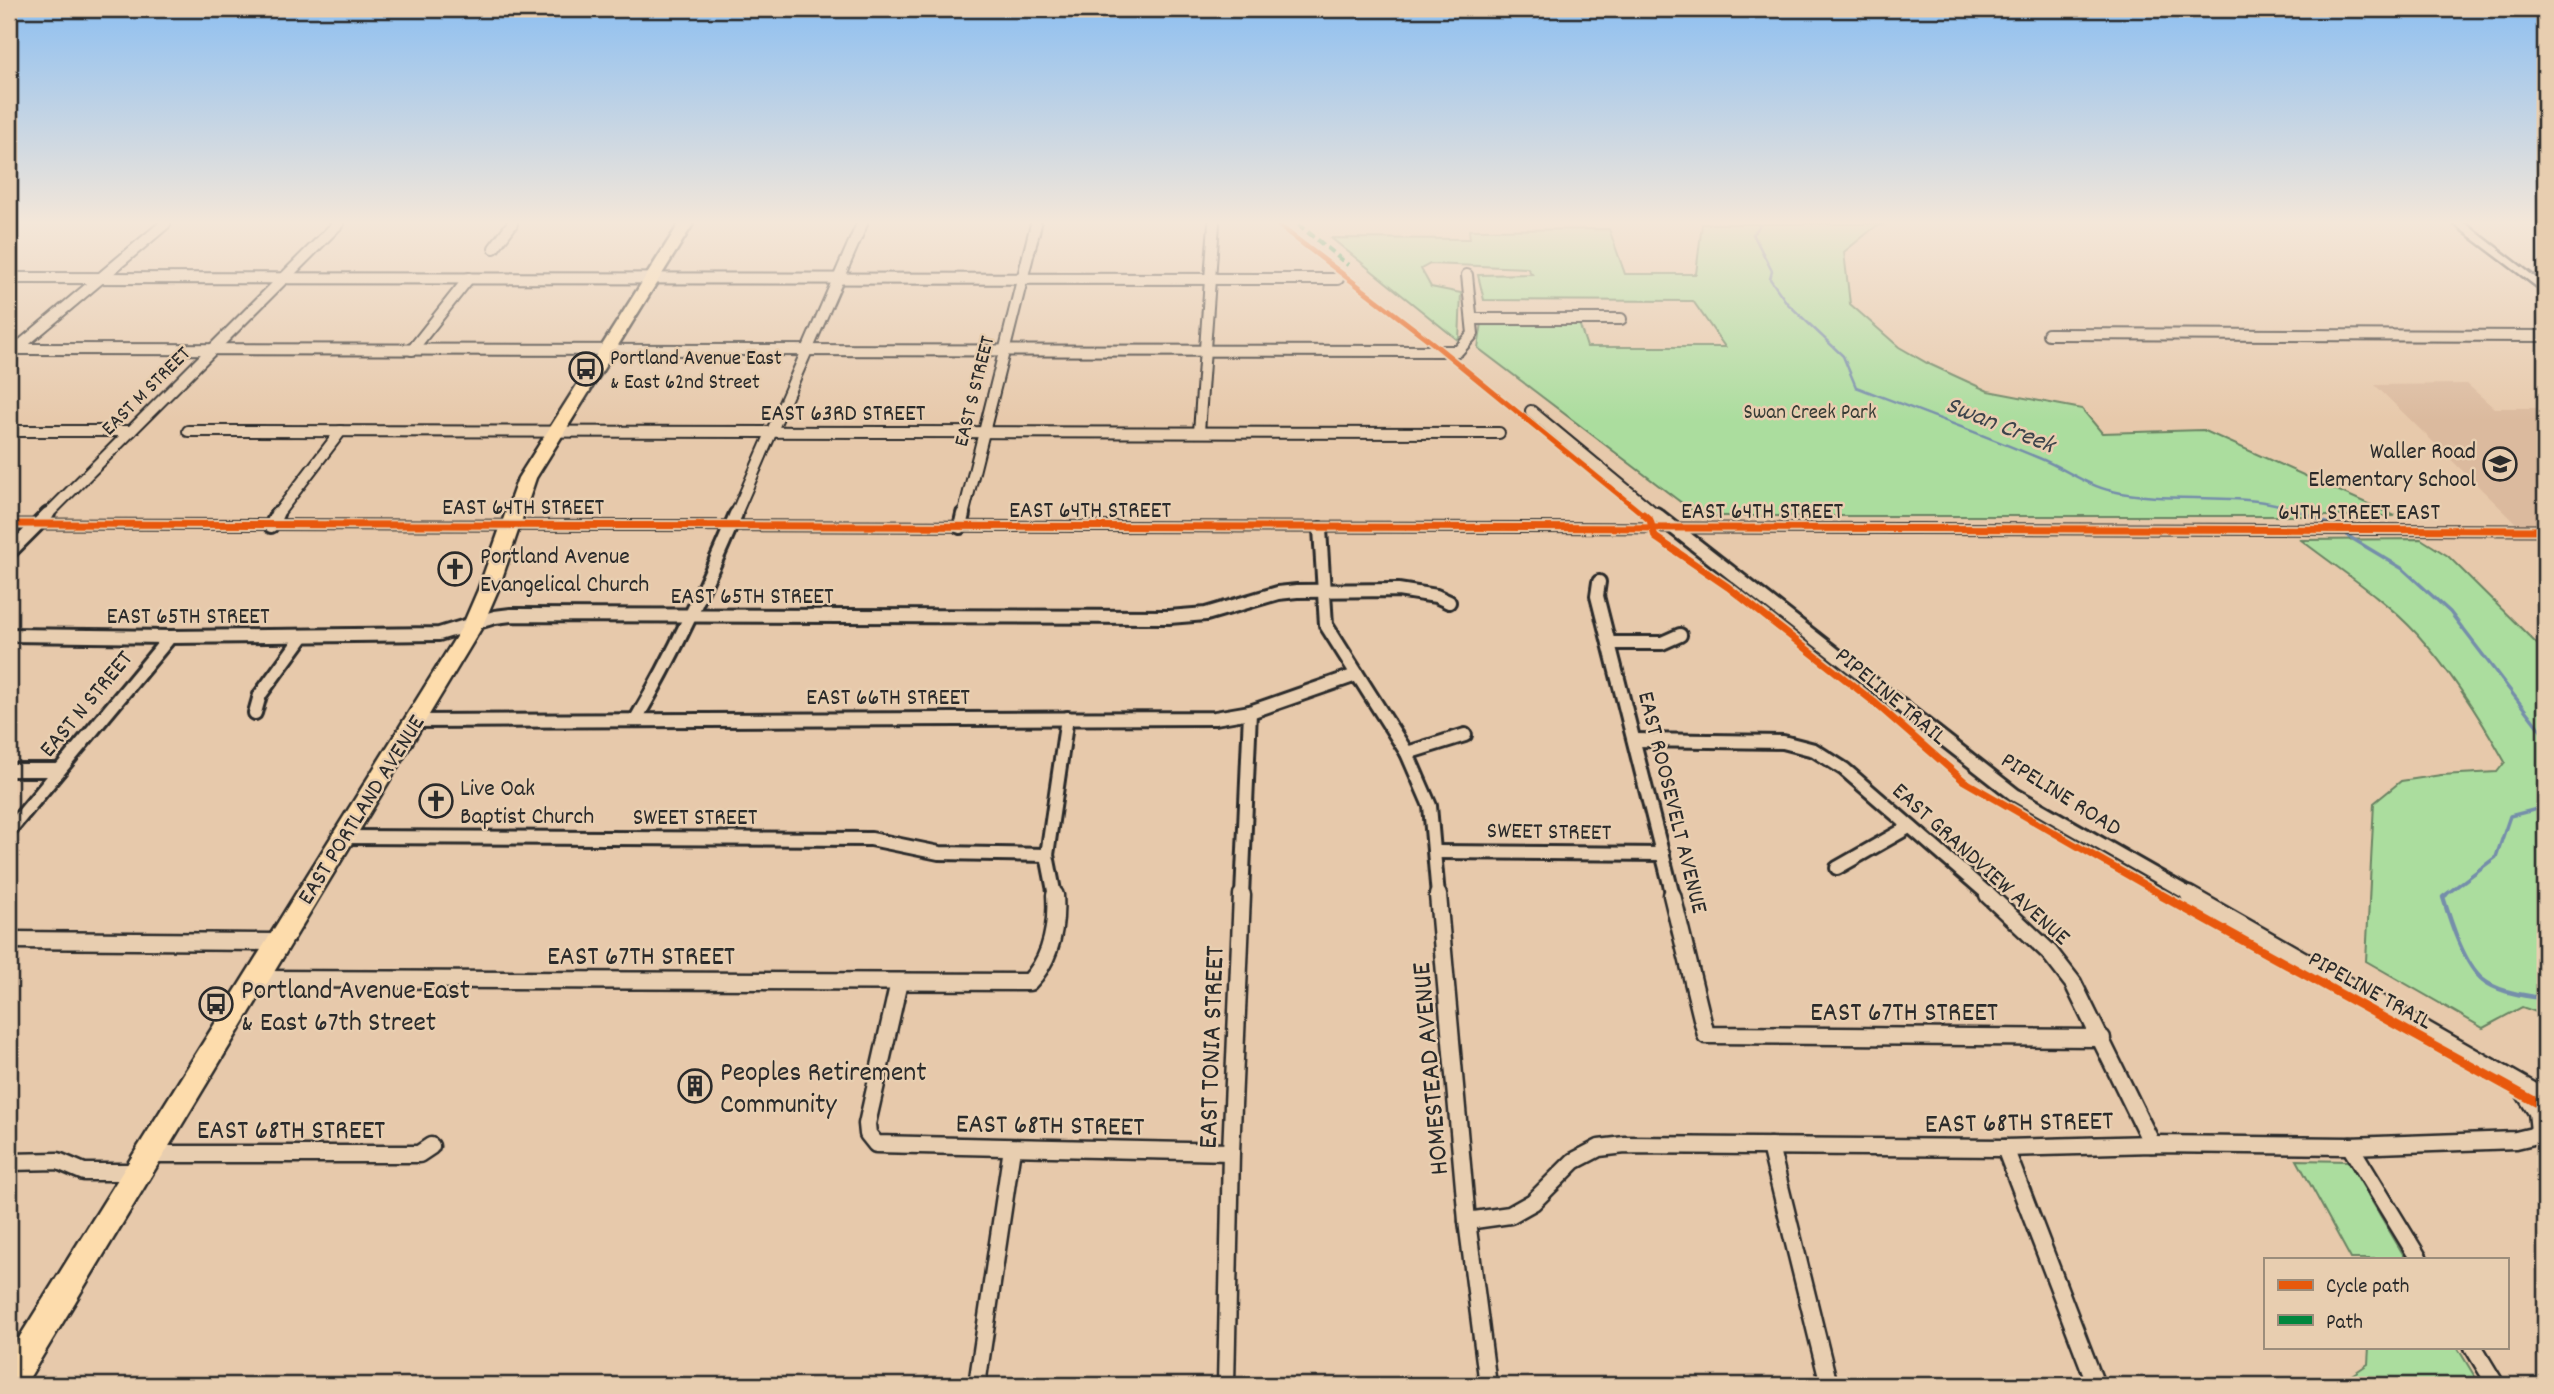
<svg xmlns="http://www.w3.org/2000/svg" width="2554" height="1394" viewBox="0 0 2554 1394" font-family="Dekko,sans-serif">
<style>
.built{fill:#dbba9e}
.green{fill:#abdd9e;stroke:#6b8464;stroke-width:2}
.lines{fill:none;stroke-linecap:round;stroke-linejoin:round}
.stream-far2{stroke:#748eaa;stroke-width:2.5}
.stream-far1{stroke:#748eaa;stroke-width:3.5}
.stream{stroke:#748eaa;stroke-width:4.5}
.minor-far2-casing{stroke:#2b2b2b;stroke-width:14}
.minor-far1-casing{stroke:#2b2b2b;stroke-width:18}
.minor-casing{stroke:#2b2b2b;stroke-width:21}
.tertiary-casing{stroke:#2b2b2b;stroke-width:5}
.primary-casing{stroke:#2b2b2b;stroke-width:5}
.minor-far2{stroke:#e8ceb0;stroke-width:10}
.minor-far1{stroke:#e8ceb0;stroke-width:12}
.minor{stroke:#e8ceb0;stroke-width:16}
.tertiary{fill:#e8ceb0;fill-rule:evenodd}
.primary{fill:#fddcac;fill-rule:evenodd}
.quiet{stroke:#00873e;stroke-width:4.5;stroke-dasharray:8 4.5;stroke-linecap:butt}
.cycleway-far2-casing{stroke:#e8ceb0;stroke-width:9}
.cycleway-far1-casing{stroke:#e8ceb0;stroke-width:11}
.cycleway-casing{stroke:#e8ceb0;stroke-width:13}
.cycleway-far2{stroke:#e8590c;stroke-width:5}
.cycleway-far1{stroke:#e8590c;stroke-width:7}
.cycleway{stroke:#e8590c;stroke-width:9}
.labels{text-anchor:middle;stroke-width:5;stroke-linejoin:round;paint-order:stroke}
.far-poi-label{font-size:21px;fill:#2b2b2b;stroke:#e8ceb0;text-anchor:start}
.far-street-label{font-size:21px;fill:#2b2b2b;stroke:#e8ceb0}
.far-park-label{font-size:21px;fill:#383d36;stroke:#e8ceb0}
.street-label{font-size:24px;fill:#2b2b2b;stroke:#e8ceb0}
.poi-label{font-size:24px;fill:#2b2b2b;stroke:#e8ceb0;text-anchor:start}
.water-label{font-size:26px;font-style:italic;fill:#3d444b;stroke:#e8ceb0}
.near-street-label{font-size:28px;fill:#2b2b2b;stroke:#e8ceb0}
.near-poi-label{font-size:28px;fill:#2b2b2b;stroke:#e8ceb0;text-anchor:start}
</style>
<rect width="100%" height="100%" fill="#e7c9ab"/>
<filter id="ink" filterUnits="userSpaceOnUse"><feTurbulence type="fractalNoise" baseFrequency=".0143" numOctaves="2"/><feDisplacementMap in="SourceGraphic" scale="14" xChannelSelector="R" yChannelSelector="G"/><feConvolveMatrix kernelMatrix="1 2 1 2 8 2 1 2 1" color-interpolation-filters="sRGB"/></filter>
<g filter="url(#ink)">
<path class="built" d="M 2467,384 L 2494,408 L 2545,408 L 2545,530 L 2524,531 L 2375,385 Z"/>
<g class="green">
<path d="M 1702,224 L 1885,224 L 1875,227 L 1844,252 L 1850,304 L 1899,347 L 1927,363 L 1988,391 L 2082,409 L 2102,433 L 2203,430 L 2395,516 L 1710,516 L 1705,513 L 1695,513 L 1478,348 L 1482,323 L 1579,323 L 1587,347 L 1725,347 L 1693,301 L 1484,300 L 1478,275 L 1532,274 L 1527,268 L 1430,264 L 1421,269 L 1431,287 L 1461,293 L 1459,341 L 1331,238 L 1470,239 L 1469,230 L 1609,229 L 1625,274 L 1696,274 Z"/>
<path d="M 2421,539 L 2448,556 L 2545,652 L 2545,1015 L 2522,1007 L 2483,1028 L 2366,961 L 2374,803 L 2401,781 L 2441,775 L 2497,772 L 2505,762 C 2480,717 2452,673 2417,634 C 2384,598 2340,570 2301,540 Z"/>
<path d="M 2297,1160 L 2348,1161 L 2406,1259 L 2351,1259 Z"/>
<path d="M 2369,1347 L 2457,1347 L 2480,1385 L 2337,1385 L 2368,1364 Z"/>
</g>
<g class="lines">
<path class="stream-far2" d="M 1761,224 L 1753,234 L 1772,271 L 1770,279 L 1787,303 L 1843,356 L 1856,387 C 1917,410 1979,433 2039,458 C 2064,468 2086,485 2112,491 C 2177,506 2250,487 2311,516"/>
<g class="stream-far1">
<path d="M 2307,514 L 2329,524"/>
<path d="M 2348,536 L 2403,569 L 2450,612 L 2545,736"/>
<path d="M 2444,896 L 2496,857 L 2510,816 L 2545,807"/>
</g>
<path class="stream" d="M 2446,895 L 2443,897 C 2450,920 2464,965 2483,980 C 2499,993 2525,995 2545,999"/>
<defs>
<g id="minor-far2">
<path d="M 494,248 L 512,224"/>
<path d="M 9,278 L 1338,279"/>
<path d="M 1473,319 L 1621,319"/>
<path d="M 2048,334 L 2545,336"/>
<path d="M 9,349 L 1458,351 L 1473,334 L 1467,275"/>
<path d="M 15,350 L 165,224"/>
<path d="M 412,350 L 469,278"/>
<path d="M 1531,411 L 1658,516"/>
<path d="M 9,431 L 131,431"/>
<path d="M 188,431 L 1499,433"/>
<path d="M 1199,432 L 1214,224"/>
<path d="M 46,516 L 338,224"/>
<path d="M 276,516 L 341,431"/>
<path d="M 735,516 L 862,224"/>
<path d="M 963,516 L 1036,224"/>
</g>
<g id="minor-far1">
<path d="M 1656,514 L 2015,795 L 2192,896"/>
<path d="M 271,526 L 277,514"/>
<path d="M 960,527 L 963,514"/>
<path d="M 1320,529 L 1326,625 L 1407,753 L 1430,806 L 1438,896"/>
<path d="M 9,553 L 48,514"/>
<path d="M 1599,582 L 1597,596 L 1673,896"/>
<path d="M 9,635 L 170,637 L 439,634 L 495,617 L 511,615 L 1169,617 L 1206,614 L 1278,593 L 1297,591 L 1398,590 L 1436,596 L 1449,602"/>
<path d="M 1609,643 L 1662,643 L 1680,635"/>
<path d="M 255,713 L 260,695 L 303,636"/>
<path d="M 636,719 C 675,653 706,584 736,514"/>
<path d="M 414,721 L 1215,718 L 1250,712 L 1356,675"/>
<path d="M 1635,740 L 1783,742 L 1814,750 L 1844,769 L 1990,896"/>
<path d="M 1407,753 L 1465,735"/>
<path d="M 9,770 L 59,770"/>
<path d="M 9,831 L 170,637"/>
<path d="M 340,837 L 871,839 L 939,853 L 1047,855"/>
<path d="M 1436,852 L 1663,854"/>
<path d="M 1837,868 L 1909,827"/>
<path d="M 1055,896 L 1047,855 L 1067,718"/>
<path d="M 1242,896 L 1250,712"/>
</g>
<g id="minor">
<path d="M 1438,895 L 1467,1221 L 1488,1385"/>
<path d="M 1672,895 L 1706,1035 L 2102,1038"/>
<path d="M 1988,895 L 2049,952 L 2073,983 L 2152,1144"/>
<path d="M 2189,895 L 2545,1098"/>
<path d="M 9,940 L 277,942"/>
<path d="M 254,979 L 1029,982 C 1052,958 1057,927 1055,895"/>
<path d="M 899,982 L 867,1124 L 868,1134 L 876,1144 L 1231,1152"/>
<path d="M 1770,1146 L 1829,1385"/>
<path d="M 2350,1146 L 2419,1259"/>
<path d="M 2005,1148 L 2096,1385"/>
<path d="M 148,1154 L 419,1154 L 431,1146"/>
<path d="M 9,1162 L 58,1161 L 84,1172 L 137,1172"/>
<path d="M 1467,1221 L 1510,1215 L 1533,1202 L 1574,1161 L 1599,1148 L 1625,1145 L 2005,1148 L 2152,1144 L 2350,1146 L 2516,1140 L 2533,1136 L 2539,1131 L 2537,1112 L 2520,1086"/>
<path d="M 2473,1347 L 2496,1385"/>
<path d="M 977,1385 L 1012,1148"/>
<path d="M 1226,1385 L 1231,1152 L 1242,895"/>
</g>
<g id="tertiary">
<path d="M 2454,224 L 2466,224 L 2545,285 L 2545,293 Z"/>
<path d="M 9,520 L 2545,526 L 2545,534 L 9,528 Z"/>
</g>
<path id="primary" d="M 679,224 L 693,224 L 536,478 L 498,590 L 482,627 L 25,1385 L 9,1385 L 9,1354 L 462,627 L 478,590 L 518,478 Z"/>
</defs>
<use href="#minor-far2" class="minor-far2-casing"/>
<use href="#minor-far1" class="minor-far1-casing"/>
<use href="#minor" class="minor-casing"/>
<use href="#tertiary" class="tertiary-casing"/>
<use href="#primary" class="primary-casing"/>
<use href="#minor-far2" class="minor-far2"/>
<use href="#minor-far1" class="minor-far1"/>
<use href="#minor" class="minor"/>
<use href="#tertiary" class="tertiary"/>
<use href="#primary" class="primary"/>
<path class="quiet" d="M 1298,224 L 1348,265"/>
<defs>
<path id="cycleway-far2" d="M 1277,224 L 1434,344 L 1645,516"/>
<g id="cycleway-far1">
<path d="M 1643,514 L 1650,520 L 1655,537 L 1728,587 L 1874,702 L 1964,781 L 2164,896"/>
<path d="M 9,524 L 2545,530"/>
</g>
<path id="cycleway" d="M 2161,895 L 2545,1107"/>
</defs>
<use href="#cycleway-far2" class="cycleway-far2-casing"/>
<use href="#cycleway-far1" class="cycleway-far1-casing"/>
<use href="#cycleway" class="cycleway-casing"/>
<use href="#cycleway-far2" class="cycleway-far2"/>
<use href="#cycleway-far1" class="cycleway-far1"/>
<use href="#cycleway" class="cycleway"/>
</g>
</g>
<linearGradient id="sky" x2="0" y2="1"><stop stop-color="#8dbff1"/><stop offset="0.53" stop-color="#f4e7d9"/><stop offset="1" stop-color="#f4e7d9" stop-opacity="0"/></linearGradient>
<rect width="2554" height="420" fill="url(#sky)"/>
<defs>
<symbol id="bus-ring" viewBox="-11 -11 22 22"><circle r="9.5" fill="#e8ceb0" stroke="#2b2b2b" stroke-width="1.5"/><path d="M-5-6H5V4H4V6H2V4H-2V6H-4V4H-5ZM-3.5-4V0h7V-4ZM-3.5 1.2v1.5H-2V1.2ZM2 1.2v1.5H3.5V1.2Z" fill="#2b2b2b"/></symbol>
<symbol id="school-ring" viewBox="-11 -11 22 22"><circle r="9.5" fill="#e8ceb0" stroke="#2b2b2b" stroke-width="1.5"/><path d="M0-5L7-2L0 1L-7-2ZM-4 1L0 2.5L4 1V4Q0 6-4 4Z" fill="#2b2b2b"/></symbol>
<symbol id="church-ring" viewBox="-11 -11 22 22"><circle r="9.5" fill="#e8ceb0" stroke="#2b2b2b" stroke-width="1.5"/><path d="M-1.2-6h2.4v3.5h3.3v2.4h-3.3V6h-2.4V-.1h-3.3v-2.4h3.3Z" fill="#2b2b2b"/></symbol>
<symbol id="building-ring" viewBox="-11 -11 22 22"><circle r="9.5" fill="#e8ceb0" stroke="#2b2b2b" stroke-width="1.5"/><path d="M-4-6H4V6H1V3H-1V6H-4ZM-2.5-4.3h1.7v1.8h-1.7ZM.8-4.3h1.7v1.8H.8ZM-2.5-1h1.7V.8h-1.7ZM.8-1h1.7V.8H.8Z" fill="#2b2b2b"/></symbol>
</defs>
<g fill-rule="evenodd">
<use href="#bus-ring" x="567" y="350" width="38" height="38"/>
<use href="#school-ring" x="2481" y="445" width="38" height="38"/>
<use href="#church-ring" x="436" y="550" width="38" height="38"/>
<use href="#church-ring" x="417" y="782" width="38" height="38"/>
<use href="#bus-ring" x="197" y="985" width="38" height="38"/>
<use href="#building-ring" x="676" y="1067" width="38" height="38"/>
</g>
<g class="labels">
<g class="far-poi-label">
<text x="610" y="364">Portland Avenue East<tspan x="610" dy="24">&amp; East 62nd Street</tspan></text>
</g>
<g class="far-street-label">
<text transform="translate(145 390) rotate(-45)" y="7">EAST M STREET</text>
<text transform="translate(973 391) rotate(-76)" y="7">EAST S STREET</text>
</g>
<g class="far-park-label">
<text x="1810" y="418">Swan Creek Park</text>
</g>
<g class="street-label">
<text x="843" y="420">EAST 63RD STREET</text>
<text x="523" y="514">EAST 64TH STREET</text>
<text x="1090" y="517">EAST 64TH STREET</text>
<text x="1762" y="518">EAST 64TH STREET</text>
<text x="2359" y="519">64TH STREET EAST</text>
<text x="752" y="603">EAST 65TH STREET</text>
<text x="188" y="623">EAST 65TH STREET</text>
<text transform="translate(1892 695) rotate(40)" y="8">PIPELINE TRAIL</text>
<text x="888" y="704">EAST 66TH STREET</text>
<text transform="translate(85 703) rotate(-50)" y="8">EAST N STREET</text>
<text transform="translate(2062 793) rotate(32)" y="8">PIPELINE ROAD</text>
<text transform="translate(1674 802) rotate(76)" y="8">EAST ROOSEVELT AVENUE</text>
<text transform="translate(360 809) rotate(-58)" y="8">EAST PORTLAND AVENUE</text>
<text x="695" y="824">SWEET STREET</text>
<text transform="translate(1549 830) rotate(1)" y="8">SWEET STREET</text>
<text transform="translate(1982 863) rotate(42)" y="8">EAST GRANDVIEW AVENUE</text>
<text transform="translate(2371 989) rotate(29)" y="8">PIPELINE TRAIL</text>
</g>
<g class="poi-label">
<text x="2476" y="458" text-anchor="end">Waller Road<tspan x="2476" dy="28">Elementary School</tspan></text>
<text x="480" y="563">Portland Avenue<tspan x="480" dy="28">Evangelical Church</tspan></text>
<text x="460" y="795">Live Oak<tspan x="460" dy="28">Baptist Church</tspan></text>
</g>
<g class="water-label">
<text transform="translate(2001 423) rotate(22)" y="9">Swan Creek</text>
</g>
<g class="near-street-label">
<text x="641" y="964">EAST 67TH STREET</text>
<text x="1904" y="1020">EAST 67TH STREET</text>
<text transform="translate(1209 1047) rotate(-88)" y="10">EAST TONIA STREET</text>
<text transform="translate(1428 1069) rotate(-95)" y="10">HOMESTEAD AVENUE</text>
<text transform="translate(2019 1120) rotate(-1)" y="10">EAST 68TH STREET</text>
<text transform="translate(1050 1123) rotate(1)" y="10">EAST 68TH STREET</text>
<text x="291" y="1138">EAST 68TH STREET</text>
</g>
<g class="near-poi-label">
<text x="241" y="998">Portland Avenue East<tspan x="241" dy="32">&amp; East 67th Street</tspan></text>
<text x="720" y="1080">Peoples Retirement<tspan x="720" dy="32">Community</tspan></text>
</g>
</g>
<rect width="2554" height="1394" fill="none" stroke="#e8ceb0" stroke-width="35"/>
<rect x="18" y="18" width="2519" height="1359" fill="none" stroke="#2b2b2b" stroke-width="2.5" filter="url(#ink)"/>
<rect x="2264" y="1258" width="245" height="91" fill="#e8ceb0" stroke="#9c8d7b" stroke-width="2"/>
<rect x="2278" y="1280" width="35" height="10" fill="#e8590c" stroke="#9c8d7b" stroke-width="2"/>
<text x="2326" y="1292" font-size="21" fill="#2b2b2b">Cycle path</text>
<rect x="2278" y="1315" width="35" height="10" fill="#00873e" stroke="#9c8d7b" stroke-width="2"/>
<text x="2326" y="1328" font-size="21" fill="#2b2b2b">Path</text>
</svg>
